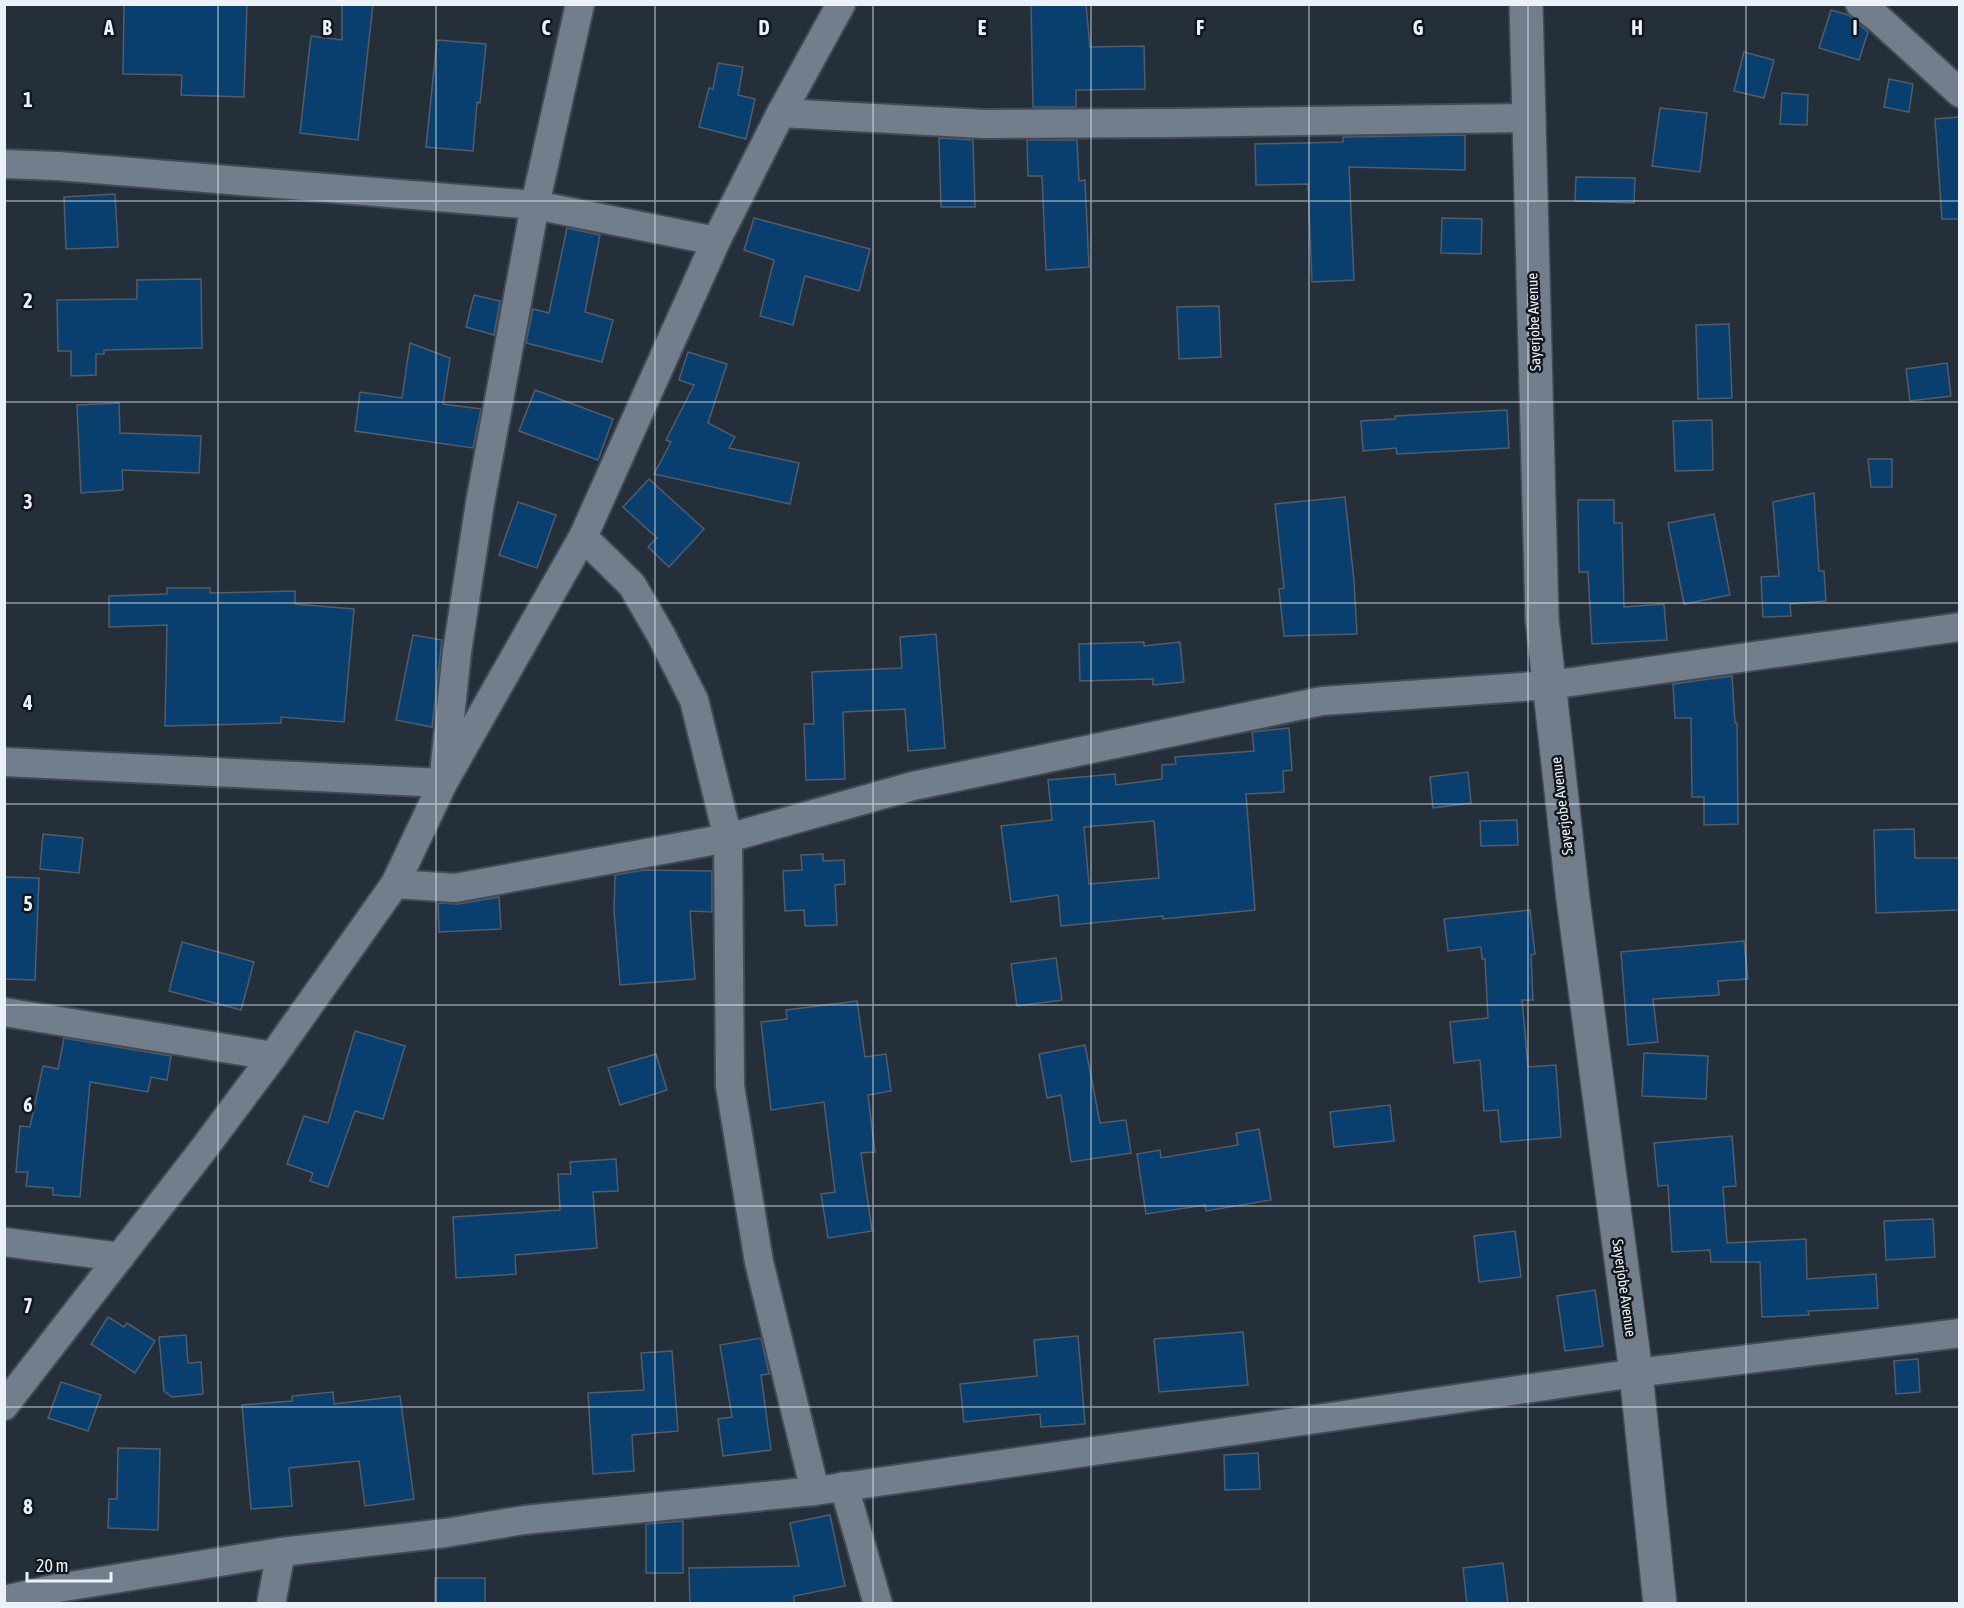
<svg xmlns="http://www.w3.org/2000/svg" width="1964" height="1608" viewBox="0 0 1964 1608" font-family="'Asap Condensed',sans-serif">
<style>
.building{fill:#093f6e;stroke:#515d69;stroke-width:1.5;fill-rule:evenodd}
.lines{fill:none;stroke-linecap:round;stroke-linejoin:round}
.minor-casing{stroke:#424b55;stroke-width:32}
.tertiary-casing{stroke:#424b55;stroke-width:36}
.minor{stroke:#727e8c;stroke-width:28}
.tertiary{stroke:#727e8c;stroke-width:33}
.grid{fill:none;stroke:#eaf1f8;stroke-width:1.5;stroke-opacity:0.55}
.labels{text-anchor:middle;stroke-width:5;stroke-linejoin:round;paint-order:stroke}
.street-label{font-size:15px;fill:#eaf1f8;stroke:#12161c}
.grid-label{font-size:20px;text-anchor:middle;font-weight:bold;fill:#eaf1f8;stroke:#12161c;stroke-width:5;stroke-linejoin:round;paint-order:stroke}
</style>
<rect width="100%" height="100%" fill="#242f3a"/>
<g class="building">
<path d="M 124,4 L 247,4 L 244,97 L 181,95 L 182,75 L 123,74 Z"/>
<path d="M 342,4 L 373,4 L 358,140 L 300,133 L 311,36 L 342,40 Z"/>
<path d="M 1031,4 L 1086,4 L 1090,47 L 1144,46 L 1145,89 L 1076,90 L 1076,107 L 1033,107 Z"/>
<path d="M 1831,10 L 1848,15 L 1868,32 L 1859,60 L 1819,48 Z"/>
<path d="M 437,40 L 486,44 L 480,103 L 477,102 L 473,151 L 426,147 Z"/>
<path d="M 1744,52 L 1774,60 L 1764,98 L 1734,91 Z"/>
<path d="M 718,63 L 743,67 L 738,95 L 755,99 L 746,139 L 699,127 L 709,88 L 713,89 Z"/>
<path d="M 1889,79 L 1913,84 L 1909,112 L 1884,107 Z"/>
<path d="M 1782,93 L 1808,95 L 1807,125 L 1780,124 Z"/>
<path d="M 1660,108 L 1707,113 L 1700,172 L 1652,166 Z"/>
<path d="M 1959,117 L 1959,219 L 1942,219 L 1935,119 Z"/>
<path d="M 1465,135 L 1465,170 L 1349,167 L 1354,280 L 1312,282 L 1308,184 L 1256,185 L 1255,144 L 1343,142 L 1343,137 Z"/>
<path d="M 939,138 L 973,140 L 975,207 L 941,207 Z"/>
<path d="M 1027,140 L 1077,140 L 1079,181 L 1085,180 L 1089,267 L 1046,270 L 1042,176 L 1028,176 Z"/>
<path d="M 1576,177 L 1635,178 L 1634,203 L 1575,201 Z"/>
<path d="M 115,194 L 118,247 L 66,249 L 64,197 Z"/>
<path d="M 754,218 L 870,249 L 859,291 L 805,276 L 793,325 L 760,316 L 774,260 L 744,250 Z"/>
<path d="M 1442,218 L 1482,219 L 1481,254 L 1441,253 Z"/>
<path d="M 567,228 L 600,235 L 585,312 L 613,320 L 602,362 L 526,343 L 533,309 L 549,313 Z"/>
<path d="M 201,279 L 202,348 L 104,350 L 104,354 L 96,354 L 96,375 L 71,376 L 71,351 L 58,351 L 57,300 L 137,299 L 137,280 Z"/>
<path d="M 474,295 L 500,301 L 494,335 L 466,327 Z"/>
<path d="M 1219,306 L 1221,357 L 1179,359 L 1177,307 Z"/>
<path d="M 1729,324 L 1732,398 L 1698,399 L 1696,325 Z"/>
<path d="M 410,343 L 450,358 L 443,404 L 481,409 L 473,448 L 355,431 L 360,392 L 402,398 Z"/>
<path d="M 688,352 L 727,364 L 708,423 L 735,437 L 729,448 L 799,463 L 790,504 L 654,474 L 671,442 L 666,440 L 694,385 L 679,380 Z"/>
<path d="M 1947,363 L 1951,396 L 1910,401 L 1906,369 Z"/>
<path d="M 535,390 L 613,419 L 598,460 L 519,431 Z"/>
<path d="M 119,403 L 120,433 L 201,436 L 199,473 L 122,470 L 123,490 L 81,493 L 77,405 Z"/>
<path d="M 1507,410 L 1509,448 L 1397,454 L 1396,448 L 1363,451 L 1361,421 L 1395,419 L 1395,416 Z"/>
<path d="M 1712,420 L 1713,470 L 1675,471 L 1673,421 Z"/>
<path d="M 1868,459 L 1892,459 L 1892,487 L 1871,487 Z"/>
<path d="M 649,479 L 704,529 L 669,567 L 648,547 L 657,538 L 623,507 Z"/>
<path d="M 1814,493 L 1819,571 L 1824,571 L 1826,601 L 1790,604 L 1791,616 L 1763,617 L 1761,577 L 1779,576 L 1773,502 Z"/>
<path d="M 1345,497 L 1354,581 L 1357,634 L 1284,636 L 1279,589 L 1284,588 L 1275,504 Z"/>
<path d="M 1578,500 L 1614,500 L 1614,523 L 1622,523 L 1624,607 L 1664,604 L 1667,640 L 1592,644 L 1588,572 L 1579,572 Z"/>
<path d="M 518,502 L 556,515 L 537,568 L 499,555 Z"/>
<path d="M 1714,514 L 1730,595 L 1684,604 L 1668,523 Z"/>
<path d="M 167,588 L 210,588 L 210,593 L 295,591 L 295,604 L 354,609 L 344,722 L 281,717 L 281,723 L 165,726 L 167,625 L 109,627 L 109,596 L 167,594 Z"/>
<path d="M 936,634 L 945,748 L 908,751 L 905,709 L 843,712 L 845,779 L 806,780 L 804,724 L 814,724 L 812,672 L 902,668 L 900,637 Z"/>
<path d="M 413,635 L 442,640 L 432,727 L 396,720 Z"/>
<path d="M 1144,642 L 1144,646 L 1180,642 L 1184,682 L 1153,685 L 1153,679 L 1080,681 L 1079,644 Z"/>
<path d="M 1732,676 L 1735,723 L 1737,723 L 1738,824 L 1704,825 L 1704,797 L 1692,797 L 1691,718 L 1675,718 L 1673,684 Z"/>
<path d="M 1289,728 L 1292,770 L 1283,771 L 1284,792 L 1246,794 L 1255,910 L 1163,919 L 1163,916 L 1061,926 L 1058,895 L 1011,902 L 1001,826 L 1052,820 L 1048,780 L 1115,774 L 1116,785 L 1162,779 L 1162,765 L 1176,764 L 1175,757 L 1254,751 L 1252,732 ZM 1154,821 L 1159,878 L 1089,884 L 1084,827 Z"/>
<path d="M 1468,772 L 1471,803 L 1433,808 L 1430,777 Z"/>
<path d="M 1517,820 L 1518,845 L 1481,846 L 1480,821 Z"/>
<path d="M 1914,829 L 1915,858 L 1959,858 L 1959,910 L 1876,913 L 1874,830 Z"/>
<path d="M 43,834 L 83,838 L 79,873 L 40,869 Z"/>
<path d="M 823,854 L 823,861 L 844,860 L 845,884 L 835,885 L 837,925 L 805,926 L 804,910 L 785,911 L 783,871 L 802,870 L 801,855 Z"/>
<path d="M 644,870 L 712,871 L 712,912 L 690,911 L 695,979 L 620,985 L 614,911 L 615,875 Z"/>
<path d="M 4,877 L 39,878 L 35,980 L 4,979 Z"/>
<path d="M 499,897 L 501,929 L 439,932 L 438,903 L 458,904 Z"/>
<path d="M 1530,910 L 1535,954 L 1531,955 L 1533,1000 L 1522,1000 L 1528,1067 L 1556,1065 L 1561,1137 L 1501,1142 L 1498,1110 L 1484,1111 L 1480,1060 L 1454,1063 L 1450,1022 L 1488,1018 L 1485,959 L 1482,959 L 1481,947 L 1448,951 L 1444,919 Z"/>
<path d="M 1744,941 L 1748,979 L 1718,981 L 1719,995 L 1653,999 L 1658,1042 L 1628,1045 L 1621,952 Z"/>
<path d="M 182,942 L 254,962 L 241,1010 L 169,991 Z"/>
<path d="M 1056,958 L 1062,1000 L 1017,1006 L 1011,964 Z"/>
<path d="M 857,1001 L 865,1057 L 886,1054 L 891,1091 L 868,1095 L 875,1152 L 861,1153 L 872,1231 L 828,1238 L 821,1194 L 835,1192 L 824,1102 L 771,1110 L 761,1022 L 787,1019 L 786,1010 Z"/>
<path d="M 355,1031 L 405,1046 L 383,1119 L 355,1111 L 328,1187 L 310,1181 L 313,1173 L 287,1164 L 304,1116 L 328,1123 Z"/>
<path d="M 64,1038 L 171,1056 L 167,1080 L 151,1077 L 148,1092 L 90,1082 L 80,1197 L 53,1195 L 53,1188 L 26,1186 L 28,1172 L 16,1172 L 20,1126 L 30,1127 L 43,1066 L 58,1069 Z"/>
<path d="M 1085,1045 L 1100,1123 L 1126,1120 L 1131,1153 L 1071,1162 L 1061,1095 L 1047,1098 L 1039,1054 Z"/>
<path d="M 1644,1053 L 1708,1056 L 1706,1099 L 1642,1096 Z"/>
<path d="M 656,1054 L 667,1090 L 620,1105 L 608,1068 Z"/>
<path d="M 1390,1105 L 1394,1141 L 1334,1147 L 1330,1112 Z"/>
<path d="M 1259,1129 L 1271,1200 L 1206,1211 L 1205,1205 L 1146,1214 L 1137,1154 L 1160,1150 L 1161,1158 L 1238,1145 L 1236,1133 Z"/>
<path d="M 1732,1136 L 1736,1186 L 1723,1187 L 1727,1243 L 1806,1239 L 1807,1279 L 1876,1274 L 1878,1308 L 1808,1311 L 1809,1315 L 1762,1317 L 1760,1262 L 1711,1262 L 1710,1250 L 1672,1252 L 1668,1185 L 1658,1186 L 1654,1143 Z"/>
<path d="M 616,1159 L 618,1191 L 593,1192 L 597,1248 L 515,1255 L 516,1274 L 456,1278 L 453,1217 L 560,1210 L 558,1174 L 571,1174 L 570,1162 Z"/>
<path d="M 1933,1219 L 1935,1257 L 1886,1260 L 1884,1221 Z"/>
<path d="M 1515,1231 L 1521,1277 L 1479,1282 L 1474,1236 Z"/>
<path d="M 1595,1290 L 1603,1346 L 1565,1351 L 1557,1296 Z"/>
<path d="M 108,1317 L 124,1327 L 127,1323 L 155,1341 L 135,1373 L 91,1344 Z"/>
<path d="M 1243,1332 L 1248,1385 L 1159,1392 L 1154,1339 Z"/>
<path d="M 186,1335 L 188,1363 L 201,1362 L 203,1394 L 172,1397 L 164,1391 L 159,1337 Z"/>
<path d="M 1078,1336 L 1085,1424 L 1041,1427 L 1040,1414 L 964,1422 L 960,1384 L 1037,1376 L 1034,1340 Z"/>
<path d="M 761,1338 L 769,1374 L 761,1375 L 771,1450 L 723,1456 L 718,1419 L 732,1417 L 720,1345 Z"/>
<path d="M 672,1351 L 678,1431 L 632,1435 L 634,1471 L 593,1474 L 588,1393 L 644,1390 L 641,1353 Z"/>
<path d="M 1918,1359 L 1920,1392 L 1896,1394 L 1894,1361 Z"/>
<path d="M 61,1382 L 101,1395 L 88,1431 L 48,1418 Z"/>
<path d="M 333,1392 L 334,1404 L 400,1396 L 414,1499 L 365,1506 L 359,1461 L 289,1468 L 292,1506 L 251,1509 L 242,1405 L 292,1401 L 292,1396 Z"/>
<path d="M 118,1448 L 160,1449 L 158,1530 L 108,1528 L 109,1499 L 117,1499 Z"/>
<path d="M 1258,1453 L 1260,1489 L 1225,1490 L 1224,1455 Z"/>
<path d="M 830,1515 L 845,1586 L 794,1596 L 794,1604 L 690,1604 L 689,1568 L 799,1566 L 790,1523 Z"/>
<path d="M 683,1521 L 683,1573 L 646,1573 L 646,1524 Z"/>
<path d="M 1503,1563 L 1508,1604 L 1467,1604 L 1463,1568 Z"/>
<rect x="435" y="1578" width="50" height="26"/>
</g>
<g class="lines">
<defs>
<g id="minor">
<path d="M 1860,4 L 1879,19 L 1960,93"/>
<path d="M 781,113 L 984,124 L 1171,123 L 1529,118"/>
<path d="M 4,164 L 58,166 L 535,205 L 716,241"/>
<path d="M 583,537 L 632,585 L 661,635 L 694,700 L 728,838 L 730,1086 L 759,1262 L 815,1491"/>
<path d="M 4,762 L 443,783 L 457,652 L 480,503 L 535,205 L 580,4"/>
<path d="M 395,884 L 455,888 L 728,838 L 913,786 L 1322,701 L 1550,685 L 1960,627"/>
<path d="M 4,1012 L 273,1056"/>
<path d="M 4,1242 L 120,1257"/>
<path d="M 4,1406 L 202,1151 L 273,1056 L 395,884 L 443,783 L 583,537 L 716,241 L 781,113 L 841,4"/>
<path d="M 844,1486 L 878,1604"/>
<path d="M 4,1600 L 58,1588 L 281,1552 L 445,1533 L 524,1520 L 815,1491 L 1636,1373 L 1960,1333"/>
<path d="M 271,1604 L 281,1552"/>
</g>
<path id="tertiary" d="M 1526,4 L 1542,619 L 1573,899 L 1636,1373 L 1660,1604"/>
</defs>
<use href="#minor" class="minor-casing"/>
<use href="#tertiary" class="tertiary-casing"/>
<use href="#minor" class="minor"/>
<use href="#tertiary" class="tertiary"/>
</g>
<path class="grid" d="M 218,4 L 218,1604M 436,4 L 436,1604M 655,4 L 655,1604M 873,4 L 873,1604M 1091,4 L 1091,1604M 1309,4 L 1309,1604M 1528,4 L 1528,1604M 1746,4 L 1746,1604M 4,201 L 1960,201M 4,402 L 1960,402M 4,603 L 1960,603M 4,804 L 1960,804M 4,1005 L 1960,1005M 4,1206 L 1960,1206M 4,1407 L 1960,1407"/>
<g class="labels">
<g class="street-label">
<text transform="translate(1534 322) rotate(-92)" y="5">Sayerjobe Avenue</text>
<text transform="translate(1562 806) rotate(-97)" y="5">Sayerjobe Avenue</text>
<text transform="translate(1624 1288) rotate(82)" y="5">Sayerjobe Avenue</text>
</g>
</g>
<g class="grid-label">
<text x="109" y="35">A</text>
<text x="327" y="35">B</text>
<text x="546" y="35">C</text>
<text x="764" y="35">D</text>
<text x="982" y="35">E</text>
<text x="1200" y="35">F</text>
<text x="1418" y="35">G</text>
<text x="1637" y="35">H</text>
<text x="1855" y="35">I</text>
<text x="28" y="107">1</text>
<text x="28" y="308">2</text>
<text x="28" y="509">3</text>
<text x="28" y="710">4</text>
<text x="28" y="911">5</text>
<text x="28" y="1112">6</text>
<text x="28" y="1313">7</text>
<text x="28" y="1514">8</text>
</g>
<rect width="1964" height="1608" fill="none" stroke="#eaf1f8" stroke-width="12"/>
<path d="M27 1572v9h84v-9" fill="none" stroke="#eaf1f8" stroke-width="3"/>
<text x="36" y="1572" font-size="18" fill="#eaf1f8" stroke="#12161c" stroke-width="4.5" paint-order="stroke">20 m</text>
</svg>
